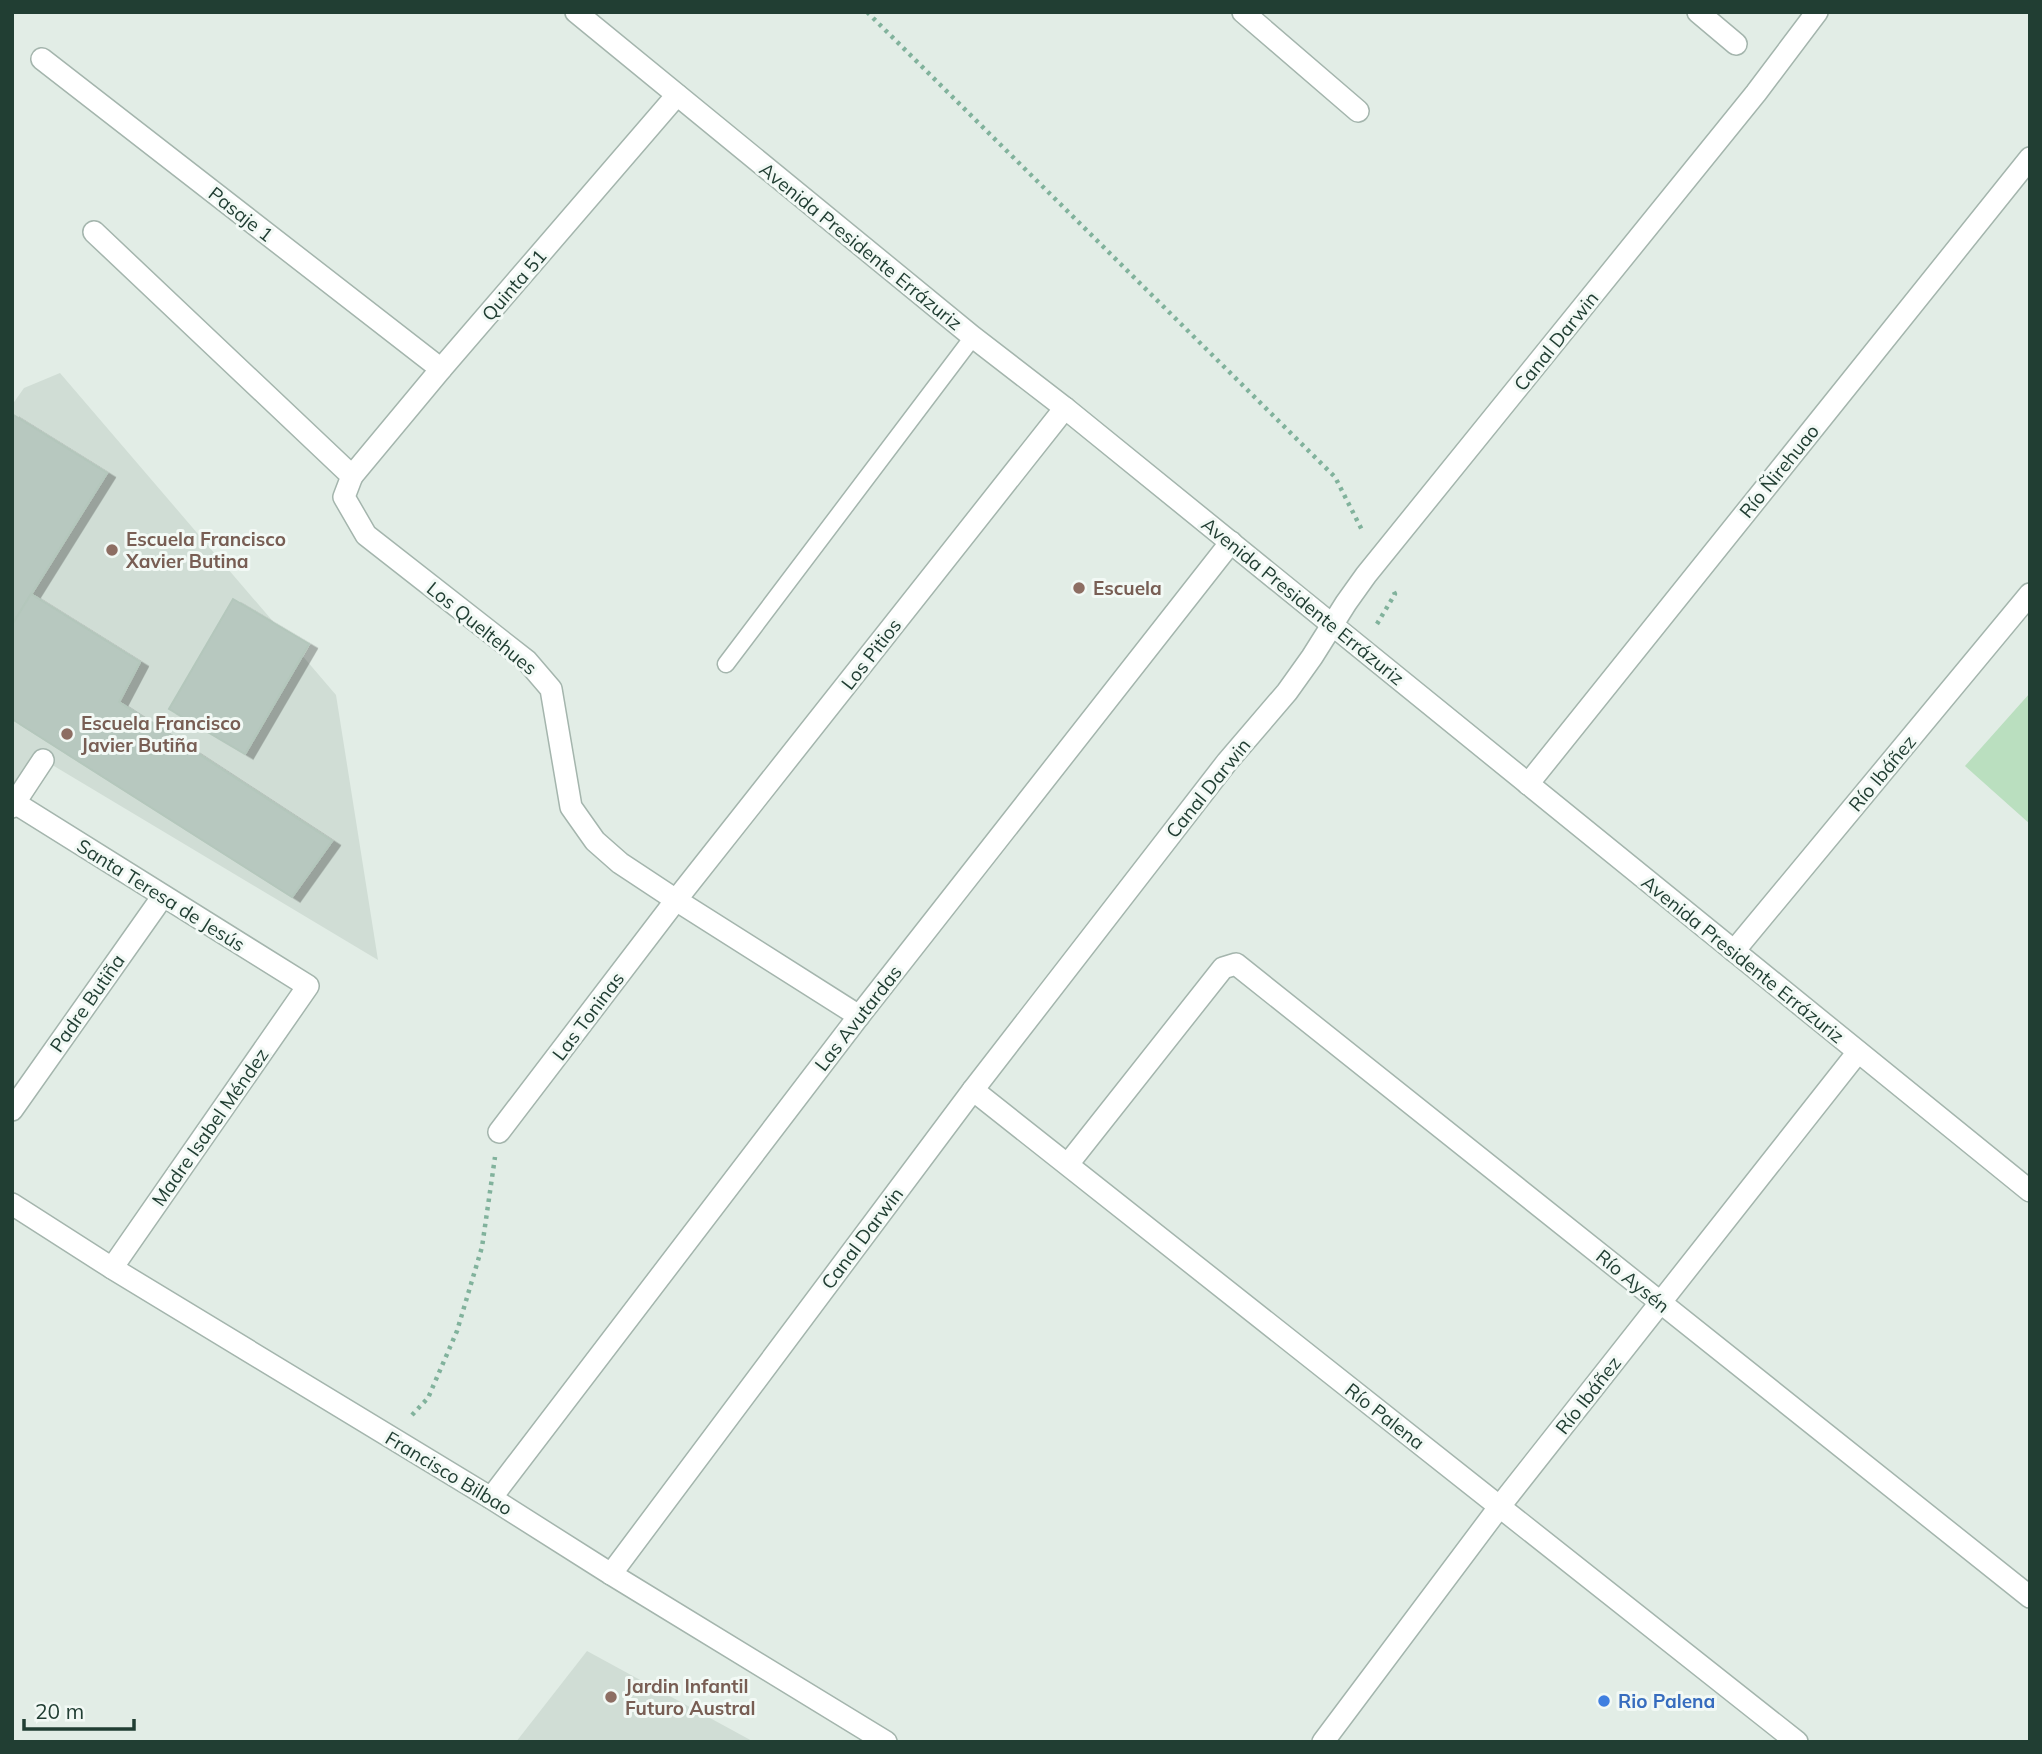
<svg xmlns="http://www.w3.org/2000/svg" width="2042" height="1754" viewBox="0 0 2042 1754" font-family="Mulish,sans-serif">
<style>
.built{fill:#d0ddd5}
.green{fill:#badfbf}
.building{fill:#b7c8bf;stroke:#b4c7bc;stroke-width:2;filter:url(#shadow)}
.lines{fill:none;stroke-linecap:round;stroke-linejoin:round}
.service-casing{stroke:#a4b5ad;stroke-width:19}
.minor-casing{stroke:#a4b5ad;stroke-width:24}
.tertiary-casing{stroke:#a4b5ad;stroke-width:24}
.path{stroke:#81b29c;stroke-width:4.5;stroke-dasharray:3.5 5;stroke-linecap:butt}
.service{stroke:#fff;stroke-width:16}
.minor{stroke:#fff;stroke-width:21}
.tertiary{stroke:#fff;stroke-width:21}
.education-dot{fill:#8d6e63;stroke:#f2f9f5;stroke-width:2.5}
.shop-dot{fill:#3f7fe0;stroke:#f2f9f5;stroke-width:2.5}
.labels{text-anchor:middle;stroke-width:6;stroke-linejoin:round;paint-order:stroke}
.street-label{font-size:19px;fill:#213e33;stroke:#f2f9f5}
.education-label{font-size:19px;font-weight:bold;fill:#785e54;stroke:#f2f9f5;text-anchor:start}
.shop-label{font-size:19px;font-weight:bold;fill:#366cbe;stroke:#f2f9f5;text-anchor:start}
</style>
<defs>
<filter id="shadow"><feDropShadow dx="8" dy="4.5" stdDeviation="0" flood-color="#0004"/></filter>
</defs>
<rect width="100%" height="100%" fill="#e2ede6"/>
<g class="built">
<path d="M 60,373 L 336,695 L 378,960 L 44,760 L 12,800 L 12,405 L 24,388 Z"/>
<path d="M 587,1651 L 754,1742 L 516,1742 Z"/>
</g>
<path class="green" d="M 2030,693 L 2030,824 L 1965,766 Z"/>
<g class="building">
<path d="M 12,414 L 107,473 L 12,625 Z"/>
<path d="M 31,594 L 140,662 L 119,702 L 332,841 L 292,897 L 12,719 L 12,625 Z"/>
<path d="M 233,599 L 309,644 L 245,754 L 169,709 Z"/>
</g>
<g class="lines">
<defs>
<path id="service" d="M 726,664 L 973,337"/>
<g id="minor">
<path d="M 1243,12 L 1358,111"/>
<path d="M 1698,12 L 1736,44"/>
<path d="M 42,59 L 441,369"/>
<path d="M 94,232 L 352,476 L 344,497 L 366,535 L 527,661 L 551,689 L 571,807 L 595,841 L 620,863 L 676,900 L 859,1016"/>
<path d="M 352,476 L 441,369 L 677,95"/>
<path d="M 1528,784 L 2030,158"/>
<path d="M 15,803 L 308,986 L 112,1268"/>
<path d="M 12,807 L 43,760"/>
<path d="M 1734,951 L 2030,594"/>
<path d="M 973,1090 L 1797,1742"/>
<path d="M 12,1110 L 163,896"/>
<path d="M 499,1132 L 676,900 L 1065,408"/>
<path d="M 1068,1164 L 1223,968 L 1236,964 L 2030,1597"/>
<path d="M 491,1498 L 859,1016 L 1231,542"/>
<path d="M 611,1574 L 973,1090 L 1227,762 L 1287,692 L 1312,657 L 1346,603 L 1366,575 L 1756,93 L 1817,12"/>
<path d="M 1323,1742 L 1500,1506 L 1858,1052"/>
</g>
<g id="tertiary">
<path d="M 576,12 L 973,337 L 1065,408 L 2030,1191"/>
<path d="M 12,1204 L 112,1268 L 491,1498 L 611,1574 L 886,1742"/>
</g>
</defs>
<use href="#service" class="service-casing"/>
<use href="#minor" class="minor-casing"/>
<use href="#tertiary" class="tertiary-casing"/>
<g class="path">
<path d="M 867,12 L 1335,477 L 1363,532"/>
<path d="M 1377,624 L 1395,594 L 1393,590"/>
<path d="M 412,1415 L 428,1398 L 457,1331 L 482,1247 L 495,1157"/>
</g>
<use href="#service" class="service"/>
<use href="#minor" class="minor"/>
<use href="#tertiary" class="tertiary"/>
</g>
<g class="education-dot">
<circle cx="112" cy="550" r="7"/>
<circle cx="1079" cy="588" r="7"/>
<circle cx="67" cy="734" r="7"/>
<circle cx="611" cy="1697" r="7"/>
</g>
<circle class="shop-dot" cx="1604" cy="1701" r="7"/>
<g class="labels">
<g class="street-label">
<text transform="translate(241 214) rotate(38)" y="7">Pasaje 1</text>
<text transform="translate(861 246) rotate(39)" y="7">Avenida Presidente Errázuriz</text>
<text transform="translate(514 285) rotate(-49)" y="7">Quinta 51</text>
<text transform="translate(1556 341) rotate(-51)" y="7">Canal Darwin</text>
<text transform="translate(1779 471) rotate(-51)" y="7">Río Ñirehuao</text>
<text transform="translate(1303 601) rotate(39)" y="7">Avenida Presidente Errázuriz</text>
<text transform="translate(482 628) rotate(39)" y="7">Los Queltehues</text>
<text transform="translate(871 654) rotate(-52)" y="7">Los Pitios</text>
<text transform="translate(1882 773) rotate(-50)" y="7">Río Ibáñez</text>
<text transform="translate(1208 788) rotate(-51)" y="7">Canal Darwin</text>
<text transform="translate(161 895) rotate(32)" y="7">Santa Teresa de Jesús</text>
<text transform="translate(1743 959) rotate(39)" y="7">Avenida Presidente Errázuriz</text>
<text transform="translate(87 1003) rotate(-55)" y="7">Padre Butiña</text>
<text transform="translate(588 1016) rotate(-53)" y="7">Las Toninas</text>
<text transform="translate(858 1018) rotate(-52)" y="7">Las Avutardas</text>
<text transform="translate(210 1127) rotate(-55)" y="7">Madre Isabel Méndez</text>
<text transform="translate(862 1238) rotate(-53)" y="7">Canal Darwin</text>
<text transform="translate(1633 1281) rotate(39)" y="7">Río Aysén</text>
<text transform="translate(1588 1395) rotate(-52)" y="7">Río Ibáñez</text>
<text transform="translate(1385 1416) rotate(38)" y="7">Río Palena</text>
<text transform="translate(449 1473) rotate(31)" y="7">Francisco Bilbao</text>
</g>
<g class="education-label">
<text x="126" y="546">Escuela Francisco<tspan x="126" dy="22">Xavier Butina</tspan></text>
<text x="1093" y="595">Escuela</text>
<text x="81" y="730">Escuela Francisco<tspan x="81" dy="22">Javier Butiña</tspan></text>
<text x="625" y="1693">Jardin Infantil<tspan x="625" dy="22">Futuro Austral</tspan></text>
</g>
<g class="shop-label">
<text x="1618" y="1708">Rio Palena</text>
</g>
</g>
<rect width="2042" height="1754" fill="none" stroke="#213e33" stroke-width="28"/>
<path d="M24 1719v10h110v-10" fill="none" stroke="#213e33" stroke-width="3.5"/>
<text x="35" y="1719" font-size="21" fill="#213e33" stroke="#f2f9f5" stroke-width="5" paint-order="stroke">20 m</text>
</svg>
